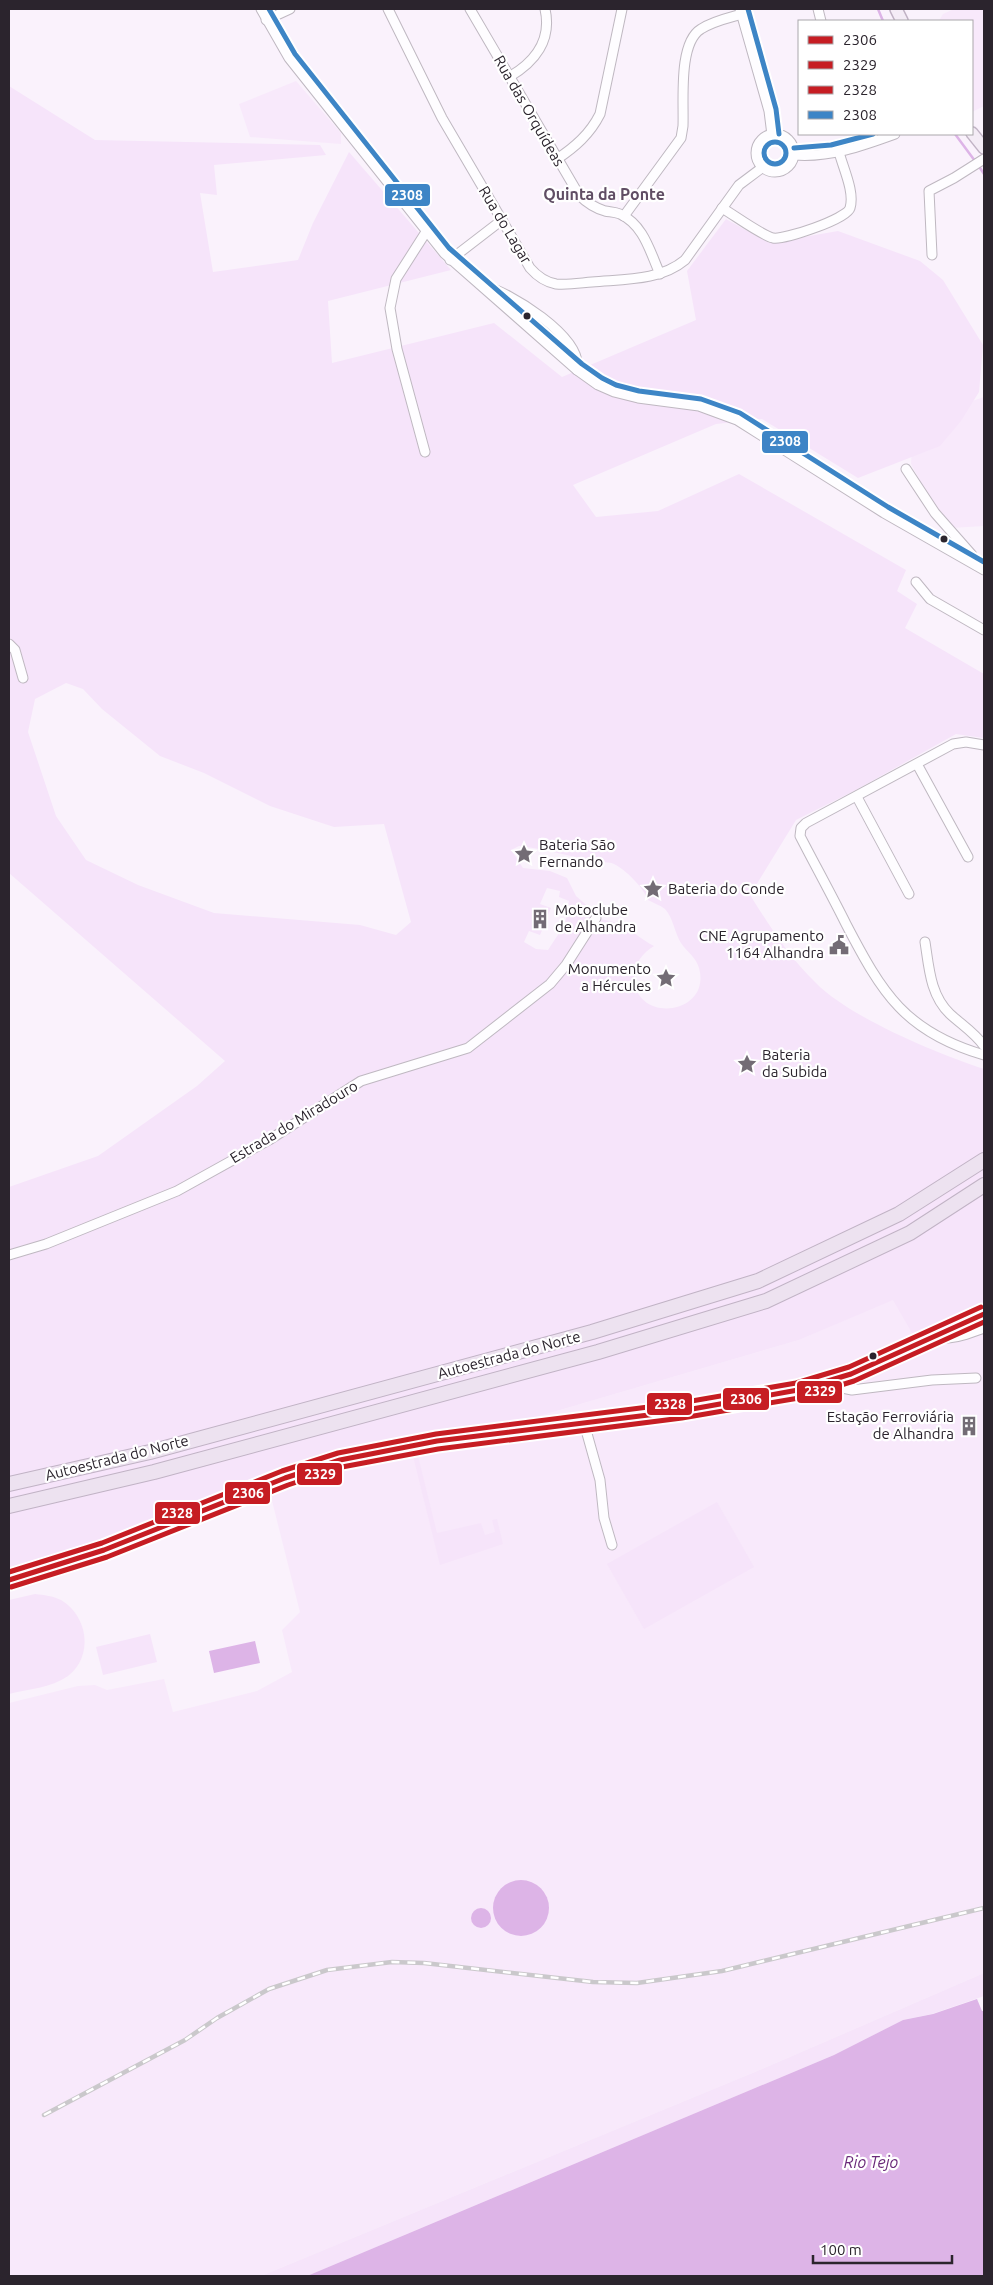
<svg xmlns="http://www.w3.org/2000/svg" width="993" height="2285" viewBox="0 0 993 2285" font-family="Ubuntu,sans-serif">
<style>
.built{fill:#f8e9fb}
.green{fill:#f6e4fa;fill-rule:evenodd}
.water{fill:#ddb4e7}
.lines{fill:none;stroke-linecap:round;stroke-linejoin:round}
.stream{stroke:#ddb4e7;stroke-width:2.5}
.minor-casing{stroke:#bfb8c1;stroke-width:11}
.major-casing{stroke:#c1b3c5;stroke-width:14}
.highway-casing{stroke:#c1b3c5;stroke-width:16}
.minor{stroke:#fefdff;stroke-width:9}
.major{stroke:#f4ecf6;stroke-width:11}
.highway{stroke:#ede2f0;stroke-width:14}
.rail-casing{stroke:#cac8cb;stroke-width:4.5}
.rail{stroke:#fff;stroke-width:2.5;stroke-dasharray:8;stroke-linecap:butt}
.bus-1-casing{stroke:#fff;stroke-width:9}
.bus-2-casing{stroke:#fff;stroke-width:9}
.bus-3-casing{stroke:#fff;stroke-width:9}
.bus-4-casing{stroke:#fff;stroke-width:9}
.bus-1{stroke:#c61d23;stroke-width:5}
.bus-2{stroke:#c61d23;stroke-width:5}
.bus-3{stroke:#c61d23;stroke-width:5}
.bus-4{stroke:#3d85c6;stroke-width:5}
.bus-dot{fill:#2b242d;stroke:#fff;stroke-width:2}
.labels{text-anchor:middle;stroke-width:4.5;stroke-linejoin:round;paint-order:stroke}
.street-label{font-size:15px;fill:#2b242d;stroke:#fff}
.poi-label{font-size:15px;fill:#2b242d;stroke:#fff;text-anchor:start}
.neighbourhood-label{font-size:16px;font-weight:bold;fill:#604e64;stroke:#fff}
.water-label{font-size:16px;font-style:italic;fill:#6a2979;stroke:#fff}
.line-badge{stroke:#fff;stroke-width:2}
.badge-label{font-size:14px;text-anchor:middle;font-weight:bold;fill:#fff}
</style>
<rect width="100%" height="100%" fill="#faf2fc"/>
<g class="built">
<path d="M 954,9 L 984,9 L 984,106 L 972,112 L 972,21 L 939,21 L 943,14 Z"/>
<path d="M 296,81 L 341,133 L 341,144 L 250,137 L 239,104 Z"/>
<path d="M 984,397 L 984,526 L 951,528 L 938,513 L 911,464 L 912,449 L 943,411 Z"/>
<path d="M 893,1299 L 913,1335 L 984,1304 L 984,1973 L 762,2069 L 261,2276 L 9,2276 L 9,1703 L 78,1686 L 95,1685 L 107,1690 L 164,1679 L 173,1712 L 257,1691 L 292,1672 L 282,1630 L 300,1612 L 271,1497 L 292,1483 L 509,1425 L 799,1340 Z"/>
</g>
<g class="green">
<path d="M 9,86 L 95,140 L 320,145 L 326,155 L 214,165 L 217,195 L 200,193 L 213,272 L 298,260 L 313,223 L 349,152 L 451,270 L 328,301 L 332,363 L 494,323 L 562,377 L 696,320 L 687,271 L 726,219 L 769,243 L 838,231 L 920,261 L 943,280 L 983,345 L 979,392 L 961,421 L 940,446 L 858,478 L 762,419 L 716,424 L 573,485 L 596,517 L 658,511 L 739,474 L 906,570 L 897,591 L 917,604 L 905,628 L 984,674 L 984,738 L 956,734 L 854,791 L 796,820 L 750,895 C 771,928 788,956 816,983 C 849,1017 938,1054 984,1069 L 984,1304 L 913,1335 L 893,1300 L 799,1340 L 509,1425 L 291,1483 L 51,1565 L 9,1571 L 9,1187 L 98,1156 L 197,1086 L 225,1061 L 9,873 ZM 66,683 L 83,689 L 102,709 L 160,756 L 204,773 L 270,806 L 334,827 L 384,824 L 411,922 L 396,935 L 360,925 L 214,913 L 138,885 L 86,860 L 56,816 L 28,732 L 35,699 ZM 519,846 C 544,849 567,855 591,861 C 598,863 607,861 614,864 C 626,870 643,887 648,900 C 653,903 660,905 665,909 C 673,917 675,934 681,943 C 687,952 696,957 699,968 C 712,1015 635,1025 634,977 C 634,963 643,953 654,946 C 641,940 631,928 616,923 C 610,920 603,920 596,918 L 598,915 L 576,896 L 567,878 L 550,871 L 523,868 L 511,850 ZM 547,888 L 560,891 L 559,897 L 569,901 L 565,924 L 548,950 L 536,949 L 524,942 L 529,931 L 540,935 L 551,908 L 540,904 Z"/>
<path d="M 413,1456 L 418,1456 L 437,1533 L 481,1523 L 485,1535 L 495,1532 L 492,1520 L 497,1519 L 503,1544 L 440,1565 Z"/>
<path d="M 717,1502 L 754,1567 L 644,1629 L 607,1564 Z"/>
<path d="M 35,1594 C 44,1595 53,1596 61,1600 C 88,1616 94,1656 68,1676 C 51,1688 28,1689 9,1694 L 9,1600 Z"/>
<path d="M 150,1634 L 157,1662 L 103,1675 L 96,1647 Z"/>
<path d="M 984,1973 L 984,1996 L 932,2014 L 903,2020 L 834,2055 L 307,2276 L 261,2276 L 762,2069 Z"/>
</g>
<g class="water">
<path d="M 255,1641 L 260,1663 L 214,1673 L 209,1651 Z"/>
<circle cx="521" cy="1908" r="28"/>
<circle cx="481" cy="1918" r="10"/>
<path d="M 977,1999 L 982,2011 L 984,2011 L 984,2276 L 307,2276 L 834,2055 L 903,2020 L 933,2014 Z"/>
</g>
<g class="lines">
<g class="stream">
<path d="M 878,9 L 883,21"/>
<path d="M 955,134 L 975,161"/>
<path d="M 978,165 L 984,174"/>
</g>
<defs>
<g id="minor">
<path d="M 261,9 L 289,58 L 444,253 L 577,370 L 598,385 L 614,392 L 638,398 L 699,406 L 737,420 L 884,513 L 984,570"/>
<path d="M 388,9 L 442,118 L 530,268 C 537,276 545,282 556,284 C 568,285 580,283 592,282 C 623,279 660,281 685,260 L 739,185 L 763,167"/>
<path d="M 470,9 L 579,195 C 586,202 595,208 605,211 C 610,212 615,212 620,214 C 644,225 650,252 660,274"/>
<path d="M 740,9 L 769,111 L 772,135"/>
<path d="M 818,9 L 821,21"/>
<path d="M 266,20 L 290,9"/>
<path d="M 509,77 C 535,62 552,40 545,9"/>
<circle cx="775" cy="153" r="19"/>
<path d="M 794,155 C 829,158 862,146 895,134"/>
<path d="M 557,159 C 575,147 590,134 600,114 L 622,9"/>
<path d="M 722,208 C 734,215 761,235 773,238 C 784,240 847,219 850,208 C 855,192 843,168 839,152"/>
<path d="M 624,216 L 681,138 L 683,126 C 684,101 678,43 701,29 C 713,21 728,18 742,14"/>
<path d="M 932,255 L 929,191 L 954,178 L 984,159"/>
<path d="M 450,260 L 502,220"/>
<path d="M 482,285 C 508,291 584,337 577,370"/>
<path d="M 425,452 L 397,349 L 390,308 L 396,279 L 426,232"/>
<path d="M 906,469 L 935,513 L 972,555 L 976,565"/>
<path d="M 916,582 L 930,599 L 984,630"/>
<path d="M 9,644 L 15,650 L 23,678"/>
<path d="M 984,745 L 966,742 L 953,744 L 806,823 L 801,828 L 800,836 C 815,865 831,894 846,924 C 882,993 905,1032 984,1055"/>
<path d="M 917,764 L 968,857"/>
<path d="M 857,797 L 909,894"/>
<path d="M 925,942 C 929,967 930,995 950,1014 C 962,1025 975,1033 984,1046"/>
<path d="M 9,1255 L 46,1244 L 177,1191 L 269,1140 L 361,1081 L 468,1048 L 550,984 L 566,965 L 596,918"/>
<path d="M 936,1338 C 954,1340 967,1334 984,1328"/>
<path d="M 823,1384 L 852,1390 L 932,1380 L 976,1378"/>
<path d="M 584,1423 L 600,1480 L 604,1518 L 612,1545"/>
</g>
<g id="major">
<path d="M 896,9 L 902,21"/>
<path d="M 972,133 L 984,148"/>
<path d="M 9,1580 C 73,1565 136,1538 197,1514 C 244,1494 290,1473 340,1460 C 468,1429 601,1426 730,1403 C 760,1398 790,1393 820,1385 C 841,1379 862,1369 882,1361 C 916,1346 950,1331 984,1314"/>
</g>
<g id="highway">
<path d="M 9,1484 L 150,1452 L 592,1332 L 758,1281 L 899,1214 L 984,1160"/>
<path d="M 9,1506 L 154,1472 L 598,1352 L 766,1301 L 910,1233 L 984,1185"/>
</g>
</defs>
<use href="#minor" class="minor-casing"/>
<use href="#major" class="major-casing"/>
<use href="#highway" class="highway-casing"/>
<use href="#minor" class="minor"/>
<use href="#major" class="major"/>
<use href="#highway" class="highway"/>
<defs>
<path id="rail" d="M 44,2115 L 185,2040 L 217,2018 L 269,1989 L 327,1970 L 392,1962 L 424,1963 L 593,1982 L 637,1983 L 722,1971 L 984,1908"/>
</defs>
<use href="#rail" class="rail-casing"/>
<use href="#rail" class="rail"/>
<defs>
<path id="bus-1" d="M 9,1580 L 104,1550 L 285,1478 L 340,1460 L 437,1441 L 681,1411 L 798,1390 L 851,1374 L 984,1314"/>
<path id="bus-2" d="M 11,1587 L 107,1557 L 288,1485 L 342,1467 L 438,1449 L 682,1418 L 799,1398 L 854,1381 L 984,1322"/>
<path id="bus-3" d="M 9,1572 L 102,1543 L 282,1471 L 338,1453 L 436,1434 L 680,1403 L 796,1383 L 849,1367 L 981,1307"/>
<g id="bus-4">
<path d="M 269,9 L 295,54 L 449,248 L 582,364 L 602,378 L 616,385 L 639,391 L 701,399 L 740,413 L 888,507 L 984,562"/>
<path d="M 748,9 L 776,109 L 779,134"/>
<circle cx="775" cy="153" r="11"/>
<path d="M 794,148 L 831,145 L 873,134"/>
</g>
</defs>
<use href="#bus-1" class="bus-1-casing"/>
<use href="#bus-2" class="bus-2-casing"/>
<use href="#bus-3" class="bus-3-casing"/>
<use href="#bus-4" class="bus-4-casing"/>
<use href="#bus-1" class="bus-1"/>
<use href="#bus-2" class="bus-2"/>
<use href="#bus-3" class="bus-3"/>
<use href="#bus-4" class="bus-4"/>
</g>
<defs>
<symbol id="sight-bare" viewBox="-9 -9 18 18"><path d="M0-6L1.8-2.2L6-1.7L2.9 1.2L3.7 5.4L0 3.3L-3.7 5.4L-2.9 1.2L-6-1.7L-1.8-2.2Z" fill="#736c75" stroke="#fff" stroke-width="2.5" paint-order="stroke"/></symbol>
<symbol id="building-bare" viewBox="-9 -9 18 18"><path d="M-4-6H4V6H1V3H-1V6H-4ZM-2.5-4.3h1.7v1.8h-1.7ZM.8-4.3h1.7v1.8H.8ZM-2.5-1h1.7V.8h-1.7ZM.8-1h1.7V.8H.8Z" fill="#736c75" stroke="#fff" stroke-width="2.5" paint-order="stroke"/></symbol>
<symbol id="civic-bare" viewBox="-9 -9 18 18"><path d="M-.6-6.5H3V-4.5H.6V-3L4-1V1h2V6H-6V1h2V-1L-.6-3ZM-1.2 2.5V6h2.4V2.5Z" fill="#736c75" stroke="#fff" stroke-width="2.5" paint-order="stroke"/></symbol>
</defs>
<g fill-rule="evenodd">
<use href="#sight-bare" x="510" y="840" width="28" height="28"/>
<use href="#sight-bare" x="639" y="875" width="28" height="28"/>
<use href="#building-bare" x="526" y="905" width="28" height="28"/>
<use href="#civic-bare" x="825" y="931" width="28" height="28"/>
<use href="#sight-bare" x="652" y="964" width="28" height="28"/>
<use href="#sight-bare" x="733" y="1050" width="28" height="28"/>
<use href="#building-bare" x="955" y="1412" width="28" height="28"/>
</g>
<g class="bus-dot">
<circle cx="527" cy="316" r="4.5"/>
<circle cx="944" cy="539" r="4.5"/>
<circle cx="873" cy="1356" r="4.5"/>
</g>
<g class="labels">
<g class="street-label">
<text transform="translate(529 111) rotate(60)" y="5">Rua das Orquídeas</text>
<text transform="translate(505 225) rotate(59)" y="5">Rua do Lagar</text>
<text transform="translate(294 1122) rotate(-31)" y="5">Estrada do Miradouro</text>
<text transform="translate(509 1355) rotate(-15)" y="5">Autoestrada do Norte</text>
<text transform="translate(117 1458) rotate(-14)" y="5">Autoestrada do Norte</text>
</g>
<g class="poi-label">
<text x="539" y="850">Bateria São<tspan x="539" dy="17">Fernando</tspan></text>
<text x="668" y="894">Bateria do Conde</text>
<text x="555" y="915">Motoclube<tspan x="555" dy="17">de Alhandra</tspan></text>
<text x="824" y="941" text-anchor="end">CNE Agrupamento<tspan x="824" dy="17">1164 Alhandra</tspan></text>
<text x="651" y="974" text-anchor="end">Monumento<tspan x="651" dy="17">a Hércules</tspan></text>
<text x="762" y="1060">Bateria<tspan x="762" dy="17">da Subida</tspan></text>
<text x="954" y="1422" text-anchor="end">Estação Ferroviária<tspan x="954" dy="17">de Alhandra</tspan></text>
</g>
<g class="neighbourhood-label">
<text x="604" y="200">Quinta da Ponte</text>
</g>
<g class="water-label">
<text x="871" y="2168">Rio Tejo</text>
</g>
</g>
<g class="line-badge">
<rect x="384" y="183" width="47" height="24" rx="5" fill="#3d85c6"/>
<rect x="761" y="430" width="48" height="24" rx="5" fill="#3d85c6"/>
<rect x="796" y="1380" width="47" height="24" rx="5" fill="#c61d23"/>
<rect x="722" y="1387" width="48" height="24" rx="5" fill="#c61d23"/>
<rect x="646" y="1392" width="47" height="24" rx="5" fill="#c61d23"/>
<rect x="296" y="1462" width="47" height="24" rx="5" fill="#c61d23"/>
<rect x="224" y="1481" width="47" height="24" rx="5" fill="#c61d23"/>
<rect x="154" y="1501" width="47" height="24" rx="5" fill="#c61d23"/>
</g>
<g class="badge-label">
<text x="407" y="200">2308</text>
<text x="785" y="446">2308</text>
<text x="820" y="1396">2329</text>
<text x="746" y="1404">2306</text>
<text x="670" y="1409">2328</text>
<text x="320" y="1479">2329</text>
<text x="248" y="1498">2306</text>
<text x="177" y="1518">2328</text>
</g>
<rect width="993" height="2285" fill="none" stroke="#2b242d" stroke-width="20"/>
<rect x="798" y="20" width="175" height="115" fill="#ffffff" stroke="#aaa7ab"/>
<rect x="808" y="36" width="25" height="8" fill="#c61d23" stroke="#aaa7ab"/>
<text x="843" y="45" font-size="15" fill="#2b242d">2306</text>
<rect x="808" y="61" width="25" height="8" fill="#c61d23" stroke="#aaa7ab"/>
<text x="843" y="70" font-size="15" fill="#2b242d">2329</text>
<rect x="808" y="86" width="25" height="8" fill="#c61d23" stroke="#aaa7ab"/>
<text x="843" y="95" font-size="15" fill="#2b242d">2328</text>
<rect x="808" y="111" width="25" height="8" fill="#3d85c6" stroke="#aaa7ab"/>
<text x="843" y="120" font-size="15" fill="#2b242d">2308</text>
<path d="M813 2255v8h139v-8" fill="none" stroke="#2b242d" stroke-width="2.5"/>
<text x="820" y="2255" font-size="15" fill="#2b242d" stroke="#ffffff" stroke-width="4" paint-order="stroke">100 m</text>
</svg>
